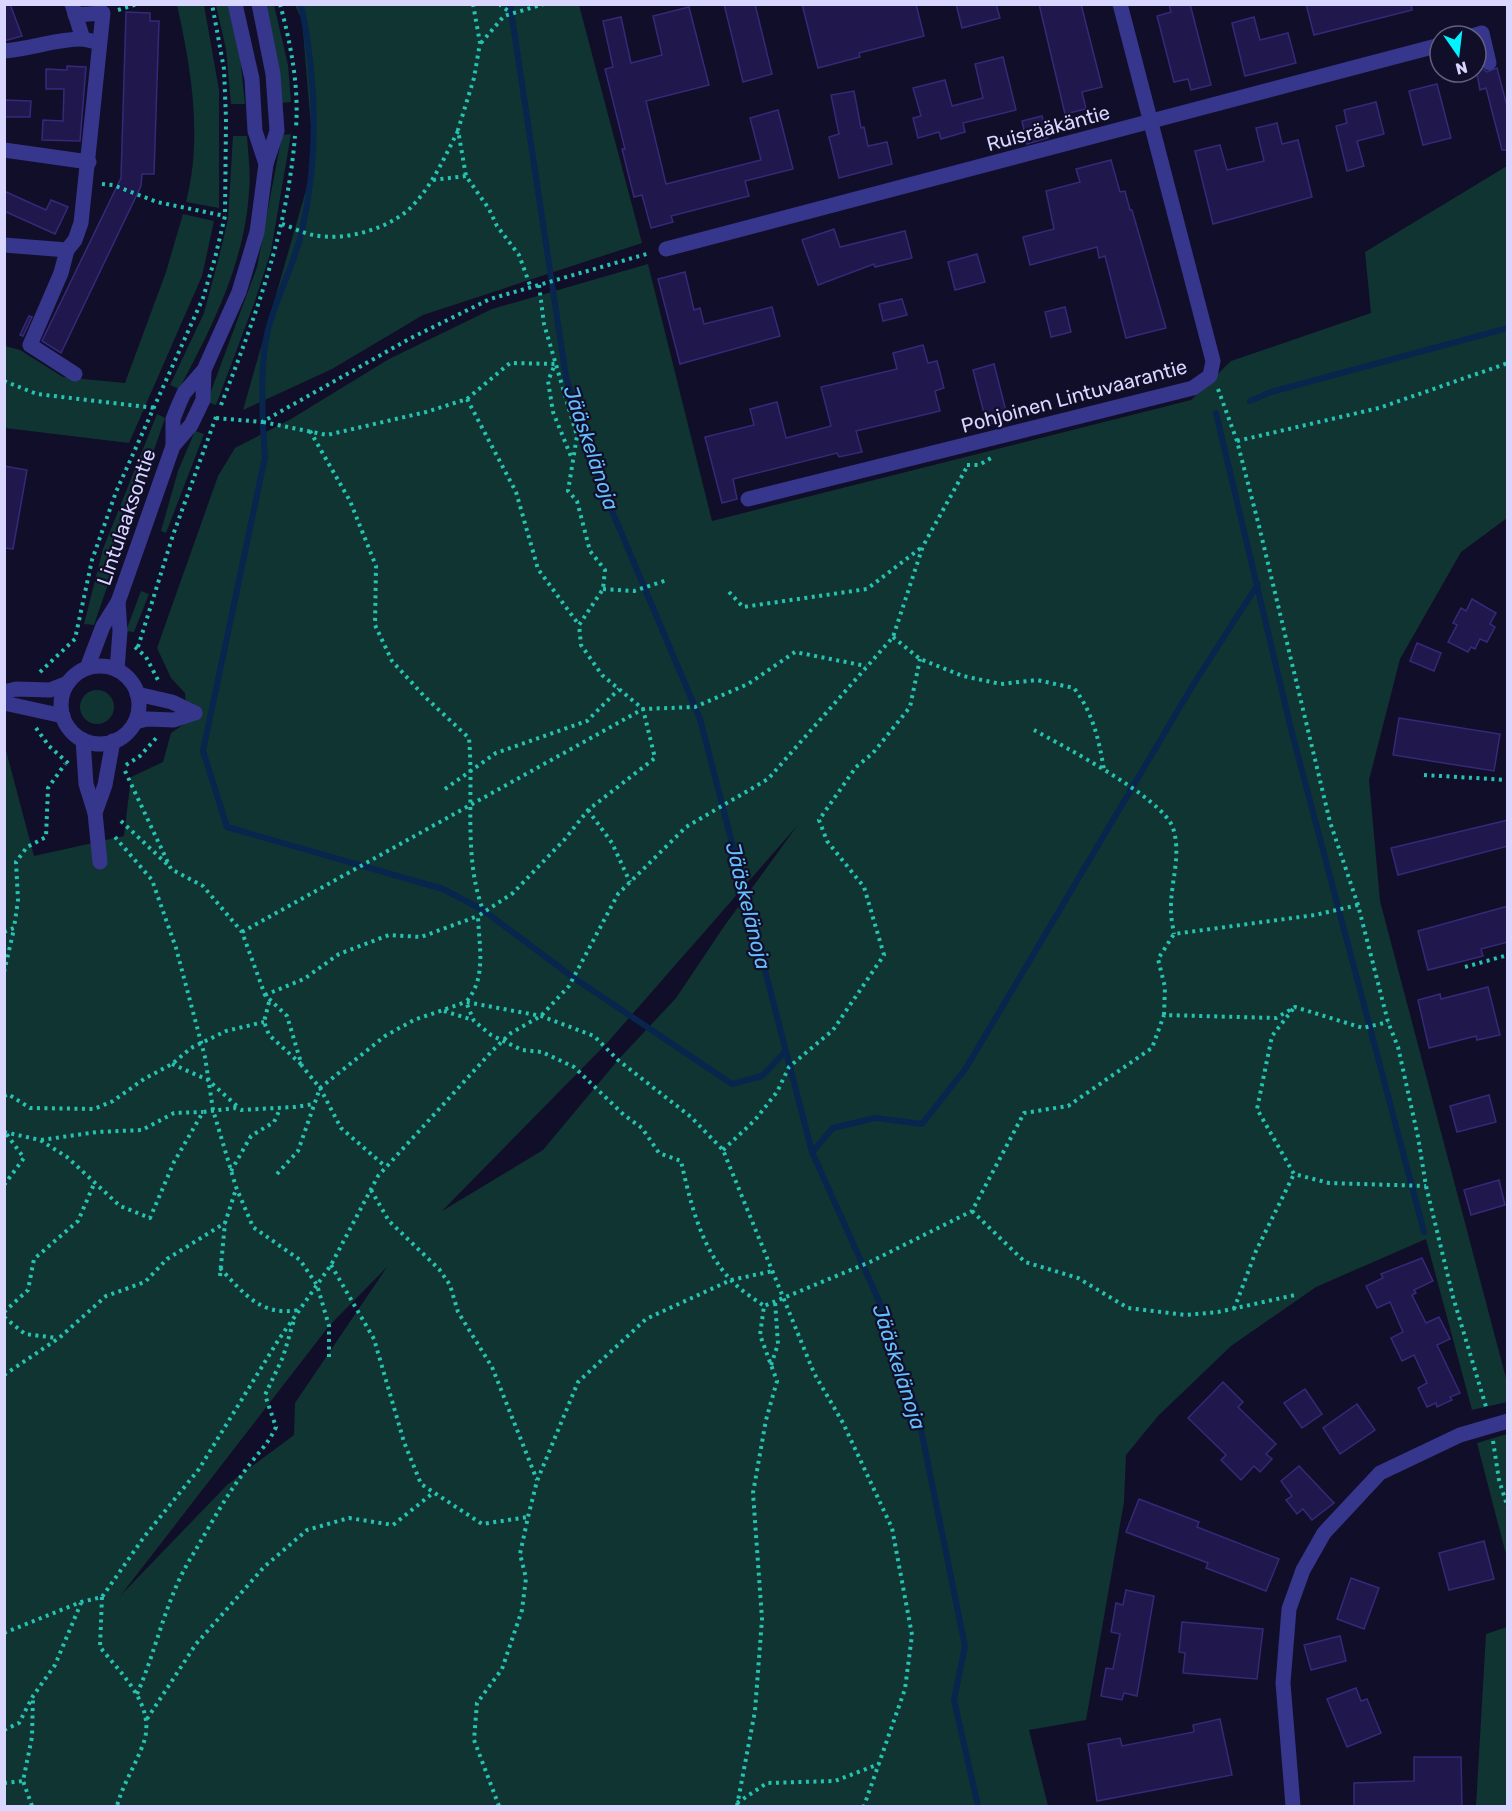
<svg xmlns="http://www.w3.org/2000/svg" width="1512" height="1811" viewBox="0 0 1512 1811" font-family="Rubik,sans-serif">
<style>
.green{fill:#103431;fill-rule:evenodd}
.lines{fill:none;stroke-linecap:round;stroke-linejoin:round}
.stream{stroke:#08254e;stroke-width:6}
.building{fill:#20184c;stroke:#352979;stroke-width:1.5}
.path{stroke:#26c3b2;stroke-width:4;stroke-dasharray:3 4.5;stroke-linecap:butt}
.minor{stroke:#35368c;stroke-width:15}
.labels{text-anchor:middle;stroke-width:4.5;stroke-linejoin:round;paint-order:stroke}
.street-label{font-size:20px;fill:#d9d6ff;stroke:#110e29}
.water-label{font-size:21px;font-style:italic;fill:#64bfff;stroke:#110e29}
</style>
<rect width="100%" height="100%" fill="#110e29"/>
<g class="green">
<path d="M 177,5 L 204,5 L 219,90 L 219,208 L 186,202 C 203,139 191,67 177,5 Z"/>
<path d="M 216,5 L 227,5 L 228,7 L 240,56 L 245,104 L 231,104 L 226,49 Z"/>
<path d="M 265,5 L 274,5 L 288,65 L 291,102 L 282,103 Z"/>
<path d="M 295,5 L 579,5 L 642,243 L 423,315 L 332,369 L 243,410 L 314,162 L 302,20 Z"/>
<path d="M 291,134 L 271,251 L 255,301 L 216,405 L 207,402 L 257,267 L 282,135 Z"/>
<path d="M 233,136 L 247,136 C 248,154 251,173 249,191 C 245,263 212,327 179,389 L 170,385 L 204,313 L 220,253 L 228,219 Z"/>
<path d="M 1507,166 L 1507,518 L 1461,552 L 1400,659 L 1369,780 L 1380,901 L 1507,1382 L 1507,1402 L 1472,1410 L 1426,1239 L 1316,1287 L 1231,1346 L 1158,1416 L 1126,1455 L 1124,1502 L 1086,1720 L 1029,1730 L 1048,1806 L 5,1806 L 4,743 L 34,856 L 124,836 L 131,777 L 163,762 L 171,733 L 187,722 L 185,693 L 171,678 L 157,648 L 218,476 L 235,448 L 291,419 L 389,359 L 492,309 L 648,264 L 712,521 L 1191,400 L 1231,361 L 1371,313 L 1365,252 ZM 797,826 L 725,925 L 676,998 L 618,1060 L 543,1150 L 442,1211 L 607,1043 ZM 387,1267 L 295,1403 L 294,1435 L 227,1485 L 121,1595 L 329,1326 Z"/>
<path d="M 183,214 L 214,221 L 202,276 L 129,443 L 5,428 L 5,346 L 20,350 L 63,377 L 125,383 L 166,272 Z"/>
<path d="M 157,414 L 165,418 L 94,625 L 84,624 L 103,549 Z"/>
<path d="M 195,431 L 204,434 L 166,533 L 161,531 L 178,471 Z"/>
<path d="M 141,591 L 149,594 L 134,632 L 126,631 Z"/>
<circle cx="97" cy="707" r="17"/>
<path d="M 1507,1434 L 1508,1434 L 1507,1558 L 1477,1443 Z"/>
<path d="M 1507,1627 L 1507,1806 L 1476,1806 L 1486,1634 Z"/>
</g>
<g class="lines">
<g class="stream">
<path d="M 301,4 C 317,80 319,155 302,231 C 294,266 275,299 267,334 C 260,367 262,424 265,457 L 203,751 L 227,827 L 443,889 L 483,910 L 574,978 L 732,1084 L 762,1076 L 785,1052"/>
<path d="M 510,4 L 566,377 L 609,504 L 700,719 L 812,1152 L 879,1301 L 917,1410 L 965,1646 L 954,1700 L 978,1806"/>
<path d="M 1250,401 L 1271,392 L 1508,328"/>
<path d="M 1216,413 L 1291,729 L 1424,1232"/>
<path d="M 812,1152 L 833,1128 L 875,1118 L 922,1124 L 966,1068 L 1193,685 L 1258,584"/>
</g>
</g>
<g class="building">
<path d="M 4,4 L 10,4 L 22,36 L 4,41 Z"/>
<path d="M 724,4 L 755,4 L 772,74 L 743,82 Z"/>
<path d="M 802,4 L 916,4 L 924,36 L 859,53 L 860,57 L 818,68 Z"/>
<path d="M 956,4 L 996,4 L 1000,18 L 962,28 Z"/>
<path d="M 1039,4 L 1081,4 L 1102,87 L 1082,92 L 1086,109 L 1065,114 Z"/>
<path d="M 1169,4 L 1190,4 L 1211,85 L 1191,90 L 1188,79 L 1174,82 L 1157,16 L 1171,12 Z"/>
<path d="M 1306,4 L 1411,4 L 1412,10 L 1314,35 Z"/>
<path d="M 689,7 L 709,85 L 646,101 L 666,184 L 761,160 L 750,118 L 778,110 L 793,169 L 745,181 L 749,196 L 671,216 L 673,222 L 651,228 L 642,195 L 634,197 L 622,149 L 625,149 L 605,69 L 613,67 L 603,21 L 621,17 L 631,63 L 662,55 L 653,16 Z"/>
<path d="M 126,12 L 150,13 L 150,21 L 159,21 L 154,174 L 142,174 L 141,186 L 61,353 L 42,341 L 121,178 Z"/>
<path d="M 1254,17 L 1260,40 L 1288,33 L 1296,63 L 1245,76 L 1232,23 Z"/>
<path d="M 1003,57 L 1016,110 L 963,123 L 965,132 L 941,139 L 939,132 L 918,138 L 913,118 L 921,116 L 913,88 L 945,80 L 952,106 L 983,98 L 975,64 Z"/>
<path d="M 67,66 L 86,67 L 80,141 L 42,140 L 43,120 L 63,121 L 64,89 L 46,89 L 46,69 L 67,70 Z"/>
<path d="M 1480,67 L 1487,72 L 1497,68 L 1508,110 L 1508,150 L 1502,150 L 1486,88 L 1480,90 L 1476,68 Z"/>
<path d="M 1437,84 L 1451,138 L 1423,145 L 1409,91 Z"/>
<path d="M 854,91 L 861,128 L 864,127 L 868,146 L 887,142 L 892,164 L 839,178 L 829,137 L 839,134 L 831,95 Z"/>
<path d="M 4,100 L 31,101 L 30,117 L 4,117 Z"/>
<path d="M 1376,102 L 1384,134 L 1357,141 L 1364,166 L 1347,171 L 1336,126 L 1347,123 L 1344,110 Z"/>
<path d="M 1042,116 L 1048,138 L 1027,144 L 1022,121 Z"/>
<path d="M 1277,123 L 1282,144 L 1298,140 L 1312,197 L 1213,224 L 1195,151 L 1220,145 L 1227,170 L 1264,161 L 1256,128 Z"/>
<path d="M 1111,160 L 1120,192 L 1125,191 L 1130,210 L 1132,210 L 1166,328 L 1126,338 L 1105,256 L 1099,258 L 1097,247 L 1030,265 L 1023,237 L 1054,229 L 1046,191 L 1080,182 L 1076,169 Z"/>
<path d="M 4,191 L 46,210 L 51,200 L 68,207 L 55,234 L 4,211 Z"/>
<path d="M 834,229 L 840,247 L 905,231 L 912,258 L 875,267 L 874,264 L 818,285 L 802,240 Z"/>
<path d="M 977,254 L 985,282 L 955,290 L 948,262 Z"/>
<path d="M 685,272 L 694,310 L 700,308 L 704,324 L 772,307 L 780,336 L 680,364 L 658,279 Z"/>
<path d="M 902,299 L 907,315 L 883,321 L 879,304 Z"/>
<path d="M 1065,307 L 1071,332 L 1051,337 L 1045,312 Z"/>
<path d="M 29,316 L 32,317 L 23,336 L 20,335 Z"/>
<path d="M 923,345 L 928,363 L 937,361 L 944,388 L 935,391 L 940,411 L 856,431 L 862,452 L 839,457 L 837,453 L 733,479 L 737,499 L 722,503 L 705,437 L 754,425 L 750,409 L 777,402 L 786,438 L 831,426 L 821,387 L 897,369 L 893,353 Z"/>
<path d="M 994,364 L 1008,419 L 987,425 L 973,370 Z"/>
<path d="M 4,466 L 27,470 L 13,549 L 4,548 Z"/>
<path d="M 1472,599 L 1496,613 L 1490,624 L 1495,627 L 1487,642 L 1480,639 L 1475,649 L 1471,647 L 1468,652 L 1448,642 L 1457,625 L 1453,623 L 1461,608 L 1466,611 Z"/>
<path d="M 1417,643 L 1441,653 L 1434,671 L 1410,661 Z"/>
<path d="M 1399,718 L 1500,734 L 1494,771 L 1393,755 Z"/>
<path d="M 1508,820 L 1508,846 L 1398,875 L 1391,848 Z"/>
<path d="M 1508,906 L 1508,942 L 1481,949 L 1483,956 L 1428,970 L 1418,931 Z"/>
<path d="M 1488,987 L 1500,1035 L 1477,1040 L 1476,1036 L 1429,1048 L 1418,1000 L 1440,994 L 1441,999 Z"/>
<path d="M 1489,1095 L 1496,1122 L 1457,1132 L 1450,1106 Z"/>
<path d="M 1499,1180 L 1505,1205 L 1471,1215 L 1464,1190 Z"/>
<path d="M 1422,1258 L 1433,1281 L 1414,1290 L 1416,1293 L 1412,1295 L 1426,1323 L 1439,1317 L 1450,1339 L 1437,1345 L 1460,1393 L 1450,1397 L 1452,1400 L 1437,1407 L 1436,1403 L 1427,1407 L 1418,1388 L 1427,1383 L 1414,1355 L 1402,1361 L 1391,1338 L 1403,1332 L 1390,1302 L 1377,1308 L 1366,1286 L 1383,1278 L 1381,1274 Z"/>
<path d="M 1223,1382 L 1243,1402 L 1238,1407 L 1276,1444 L 1266,1454 L 1272,1459 L 1260,1472 L 1254,1466 L 1241,1480 L 1221,1460 L 1226,1455 L 1188,1418 Z"/>
<path d="M 1305,1389 L 1322,1414 L 1302,1428 L 1284,1403 Z"/>
<path d="M 1357,1404 L 1375,1430 L 1340,1454 L 1323,1428 Z"/>
<path d="M 1299,1466 L 1334,1503 L 1312,1520 L 1303,1509 L 1297,1514 L 1286,1500 L 1292,1496 L 1281,1481 Z"/>
<path d="M 1139,1499 L 1199,1522 L 1197,1527 L 1279,1559 L 1266,1591 L 1206,1568 L 1208,1563 L 1126,1532 Z"/>
<path d="M 1484,1541 L 1494,1579 L 1449,1590 L 1439,1553 Z"/>
<path d="M 1351,1578 L 1379,1588 L 1364,1629 L 1337,1619 Z"/>
<path d="M 1126,1590 L 1154,1596 L 1137,1696 L 1124,1693 L 1122,1700 L 1101,1696 L 1106,1668 L 1113,1669 L 1120,1634 L 1111,1632 L 1116,1603 L 1123,1605 Z"/>
<path d="M 1182,1622 L 1263,1629 L 1257,1679 L 1183,1673 L 1185,1653 L 1179,1652 Z"/>
<path d="M 1340,1636 L 1346,1661 L 1311,1670 L 1304,1645 Z"/>
<path d="M 1356,1688 L 1361,1701 L 1367,1699 L 1381,1733 L 1347,1747 L 1327,1699 Z"/>
<path d="M 1220,1719 L 1232,1775 L 1097,1801 L 1088,1744 L 1120,1738 L 1122,1746 L 1194,1732 L 1193,1725 Z"/>
<path d="M 1414,1757 L 1461,1757 L 1462,1806 L 1354,1806 L 1354,1783 L 1414,1781 Z"/>
</g>
<g class="lines">
<g class="path">
<path d="M 280,4 C 291,45 299,86 296,128"/>
<path d="M 473,4 L 480,43 L 474,78 L 458,130 L 466,176 L 489,209 L 497,226 L 519,255 L 531,288"/>
<path d="M 499,4 L 511,13"/>
<path d="M 118,10 L 137,4"/>
<path d="M 481,43 L 504,16 L 544,4"/>
<path d="M 433,180 L 466,176"/>
<path d="M 102,184 L 113,185 L 157,202 L 225,216"/>
<path d="M 282,224 C 292,227 302,233 313,235 C 345,242 394,228 415,203 C 434,182 445,156 458,131"/>
<path d="M 539,285 L 544,324 L 577,436 L 568,491 L 577,501 L 590,551 L 605,570 L 603,589 L 579,625 L 581,645 L 602,675 L 643,709 L 655,758 L 588,810 L 565,839 L 513,893 L 478,916 C 479,947 487,978 466,1002 L 474,1021 L 491,1035 L 522,1050 L 542,1052 L 574,1067 L 624,1115 L 642,1128 L 659,1153 L 681,1161 C 690,1201 701,1249 731,1280 C 740,1290 753,1298 764,1306"/>
<path d="M 4,381 L 37,394 L 155,408"/>
<path d="M 1218,389 L 1237,441 L 1259,526 L 1330,822 L 1358,905 L 1388,1022 L 1398,1047 L 1418,1137 L 1426,1186 L 1453,1297 L 1487,1410"/>
<path d="M 467,399 L 516,492 L 538,569 L 579,625"/>
<path d="M 221,405 C 256,315 287,232 295,136"/>
<path d="M 216,418 L 262,422 L 409,339 L 490,299 L 650,253"/>
<path d="M 263,422 L 327,435 L 426,412 L 467,399 L 510,363 L 555,364 L 548,381 L 553,412 L 572,459"/>
<path d="M 310,431 L 350,501 L 376,566 L 375,625 L 392,661 L 424,696 L 469,738 C 474,795 463,857 483,910"/>
<path d="M 1237,441 L 1379,408 L 1508,363"/>
<path d="M 967,465 L 979,465 L 993,457"/>
<path d="M 603,589 L 634,591 L 667,580"/>
<path d="M 729,592 L 743,607 L 867,589 L 922,547"/>
<path d="M 893,637 L 920,659 L 963,676 L 1001,684 L 1037,680 L 1074,688 C 1093,713 1099,740 1104,770"/>
<path d="M 135,647 L 146,657 L 159,682"/>
<path d="M 138,647 L 173,535 L 216,417"/>
<path d="M 40,672 L 75,639 L 92,560 L 116,492 L 203,298 L 215,258 L 225,216 L 226,119 L 224,69 L 212,4"/>
<path d="M 36,728 L 49,746 L 69,764"/>
<path d="M 1034,730 C 1063,746 1163,798 1173,828 C 1182,856 1170,883 1171,911 C 1171,919 1173,927 1174,934"/>
<path d="M 126,765 L 140,756 L 158,736"/>
<path d="M 125,771 L 171,869 L 203,886 L 242,932 L 265,995 L 287,1016 L 302,1066 L 320,1088 L 341,1128 L 386,1167"/>
<path d="M 1424,775 L 1508,780"/>
<path d="M 445,789 L 496,753 L 587,721 L 619,689"/>
<path d="M 588,810 L 612,843 L 630,882"/>
<path d="M 121,821 L 169,866"/>
<path d="M 115,837 L 152,880 L 176,948 L 205,1057 L 213,1110 L 236,1187 L 253,1227 L 300,1260 L 317,1285 L 329,1326 L 329,1358"/>
<path d="M 4,932 L 14,928 L 18,900 L 16,862 L 27,847 L 46,837 L 48,788 L 65,764"/>
<path d="M 242,932 L 643,709 L 695,707 L 748,684 L 795,652 L 866,666"/>
<path d="M 1465,967 L 1508,955"/>
<path d="M 4,972 L 14,929"/>
<path d="M 265,995 L 304,979 L 339,954 L 389,935 L 421,937 L 478,916"/>
<path d="M 269,1002 L 264,1022 L 269,1035 L 302,1065"/>
<path d="M 1293,1009 L 1272,1036 L 1257,1109 L 1294,1174 L 1329,1183 L 1426,1186"/>
<path d="M 444,1011 L 473,1020"/>
<path d="M 1164,1015 L 1165,987 L 1158,959 L 1174,934 L 1315,915 L 1358,905"/>
<path d="M 172,1064 L 208,1080 L 238,1107"/>
<path d="M 4,1096 L 8,1094 L 30,1108 L 94,1109 L 113,1101 L 144,1079 L 172,1064 L 191,1048 L 226,1031 L 264,1022"/>
<path d="M 4,1132 L 40,1140 L 67,1157 L 120,1206 L 150,1218 L 174,1162 L 203,1112 L 235,1108 L 241,1110 L 295,1107 L 314,1104"/>
<path d="M 41,1140 L 97,1132 L 142,1130 L 174,1113 L 203,1112"/>
<path d="M 723,1150 L 755,1120 L 777,1092 L 789,1067 L 833,1030 L 884,955 L 864,887 L 827,841 L 819,820 L 856,767 L 873,753 L 910,707 L 920,659"/>
<path d="M 231,1171 L 251,1136 L 274,1122 L 280,1109"/>
<path d="M 277,1174 L 298,1151 L 320,1088 L 385,1036 L 414,1020 L 466,1002 L 541,1016 L 594,1036 L 618,1060 L 691,1117 L 723,1150 L 814,1373 L 843,1423 L 892,1528 L 912,1635 L 905,1689 L 864,1806"/>
<path d="M 4,1185 L 24,1158 L 5,1132"/>
<path d="M 371,1190 L 389,1221 L 439,1269 L 450,1285 L 458,1312 L 492,1367 L 537,1480"/>
<path d="M 972,1211 L 1025,1262 L 1078,1278 L 1128,1308 L 1186,1315 L 1218,1312 L 1295,1295"/>
<path d="M 331,1265 L 374,1339 L 404,1442 L 421,1484 L 482,1524 L 528,1517"/>
<path d="M 220,1268 C 243,1293 262,1317 298,1310"/>
<path d="M 220,1276 L 225,1223 L 236,1189"/>
<path d="M 1234,1309 L 1256,1251 L 1294,1174"/>
<path d="M 4,1312 L 28,1290 L 34,1259 L 78,1221 L 94,1184"/>
<path d="M 4,1317 L 25,1334 L 57,1338"/>
<path d="M 771,1365 L 778,1344 L 775,1301"/>
<path d="M 4,1375 L 59,1338 L 106,1296 L 145,1282 L 167,1259 L 225,1223"/>
<path d="M 1493,1441 L 1499,1480 L 1508,1508"/>
<path d="M 102,1597 L 100,1647 C 122,1675 159,1708 142,1747 C 134,1768 123,1784 117,1806"/>
<path d="M 4,1633 L 81,1602 L 102,1597 L 144,1537 L 199,1469 L 279,1339 L 331,1265 L 378,1176 L 492,1051 L 511,1033 L 541,1016 L 569,986 L 618,894 L 686,827 L 768,779 L 893,637 L 923,546 L 968,465"/>
<path d="M 137,1694 C 156,1651 165,1602 189,1561 C 206,1533 222,1502 242,1475 C 253,1458 268,1445 276,1427 L 265,1395 L 283,1357 L 294,1320"/>
<path d="M 147,1719 L 196,1644 L 264,1567 L 307,1530 L 349,1518 L 393,1525 L 433,1493"/>
<path d="M 4,1730 L 19,1723 L 33,1696 L 55,1665 L 81,1603"/>
<path d="M 4,1783 L 23,1781"/>
<path d="M 737,1803 L 767,1783 L 835,1781 L 879,1764"/>
<path d="M 32,1806 L 23,1781 L 32,1737 L 33,1697"/>
<path d="M 499,1806 L 474,1740 L 477,1703 L 502,1669 L 522,1610 L 526,1578 L 520,1554 L 528,1517 L 537,1481 L 578,1382 L 646,1319 L 731,1280 L 773,1271"/>
<path d="M 737,1806 L 755,1711 L 762,1619 L 753,1493 L 766,1420 L 777,1381 L 760,1335 L 764,1306 L 870,1262 L 972,1211 L 1024,1113 L 1068,1106 L 1152,1048 L 1164,1015 L 1276,1018 L 1295,1007 L 1363,1028 L 1388,1022"/>
</g>
<g class="minor">
<path d="M 72,4 L 83,39 L 92,41"/>
<path d="M 235,4 L 252,79 L 255,131 L 266,164"/>
<path d="M 1472,36 L 1482,33 L 1489,63"/>
<path d="M 4,51 C 32,49 54,39 83,39"/>
<path d="M 4,150 L 89,162"/>
<path d="M 4,245 L 67,250 L 75,240 L 81,223 L 103,13 L 75,15"/>
<path d="M 666,249 L 1440,45"/>
<path d="M 67,250 L 61,273 L 30,345 L 75,374"/>
<path d="M 173,446 L 173,419 L 179,404 L 184,393 L 204,370 L 239,292 L 257,232 L 266,164 L 277,131 L 273,74 L 259,4"/>
<path d="M 748,499 L 1193,388 L 1210,376 L 1213,361 L 1120,4"/>
<circle cx="100" cy="705" r="39"/>
<path d="M 87,668 L 103,626 L 118,602 L 173,446 L 191,425 L 203,400 L 204,370"/>
<path d="M 117,670 L 120,631 L 118,602"/>
<path d="M 4,692 L 16,689 L 50,690 L 68,683"/>
<path d="M 137,694 L 172,702 L 195,713"/>
<path d="M 4,703 L 63,716"/>
<path d="M 135,722 L 147,719 L 174,720 L 195,713"/>
<path d="M 83,740 L 86,784 L 95,813 L 100,862"/>
<path d="M 95,813 L 105,785 L 113,741"/>
<path d="M 1293,1806 L 1283,1683 L 1289,1609 L 1303,1570 L 1324,1533 L 1380,1473 L 1460,1435 L 1508,1421"/>
</g>
</g>
<g class="labels">
<g class="street-label">
<text transform="translate(1048 128) rotate(-15)" y="7">Ruisrääkäntie</text>
<text transform="translate(1074 396) rotate(-15)" y="7">Pohjoinen Lintuvaarantie</text>
<text transform="translate(126 517) rotate(-71)" y="7">Lintulaaksontie</text>
</g>
<g class="water-label">
<text transform="translate(591 448) rotate(71)" y="7">Jääskelänoja</text>
<text transform="translate(748 906) rotate(76)" y="7">Jääskelänoja</text>
<text transform="translate(899 1367) rotate(72)" y="7">Jääskelänoja</text>
</g>
</g>
<rect width="1512" height="1811" fill="none" stroke="#d9d6ff" stroke-width="12"/>
<g transform="translate(1458 54) rotate(166)"><circle r="28" fill="#110e29" stroke="#615e7f" stroke-width="1.5"/>
<path d="M0-4.5L10 22L0 15L-10 22Z" fill="#02f2ff"/>
<text y="-9" font-size="16" font-weight="bold" text-anchor="middle" fill="#d9d6ff">N</text>
</g>
</svg>
